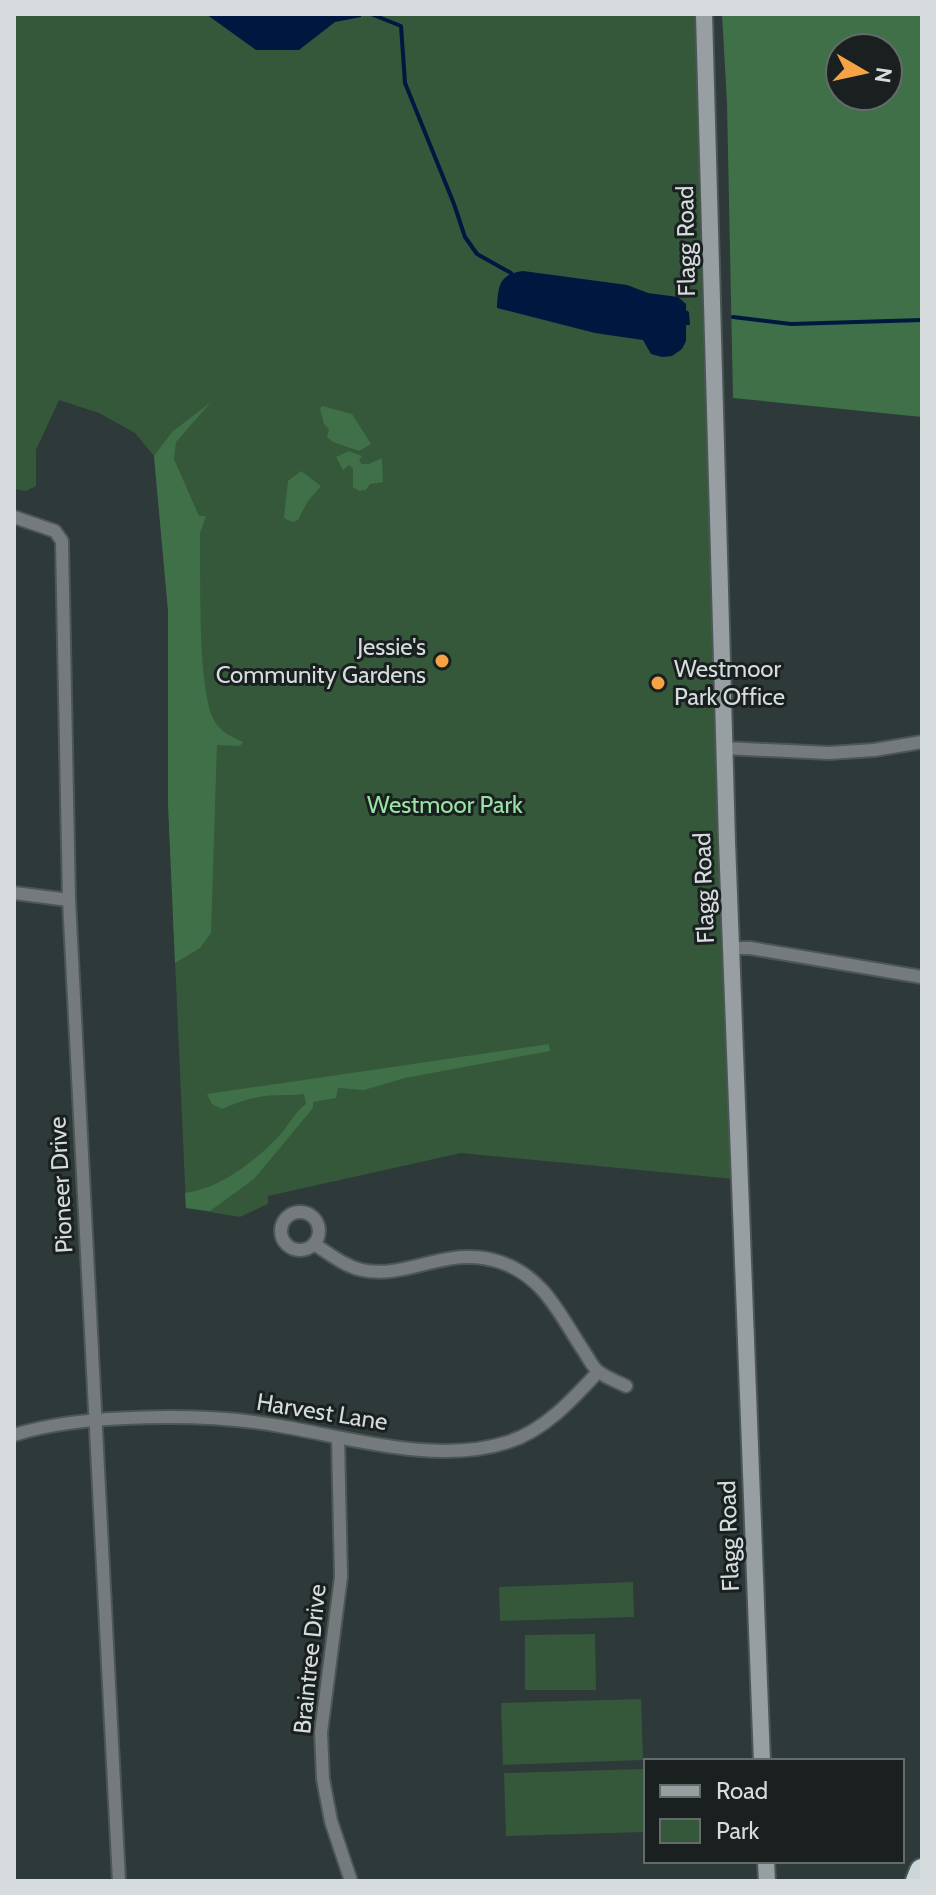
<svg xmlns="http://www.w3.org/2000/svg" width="936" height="1895" viewBox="0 0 936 1895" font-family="Cabin,sans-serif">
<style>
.green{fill:#35573a}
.forest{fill:#3f7047;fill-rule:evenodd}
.water{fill:#001840}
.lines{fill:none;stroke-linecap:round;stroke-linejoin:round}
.stream{stroke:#001840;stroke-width:4}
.street-casing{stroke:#4c5657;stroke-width:16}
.secondary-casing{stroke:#4c5657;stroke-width:20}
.highway-casing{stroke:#4c5657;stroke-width:28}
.street{stroke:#757a7c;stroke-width:12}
.secondary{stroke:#989fa3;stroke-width:16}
.highway{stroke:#cad6dc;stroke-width:24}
.poi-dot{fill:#f5a345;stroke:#1a1f1f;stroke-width:3}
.labels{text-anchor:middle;stroke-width:6;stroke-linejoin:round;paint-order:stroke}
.street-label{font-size:24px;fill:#d6dcdd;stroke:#1a1f1f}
.poi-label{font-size:24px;fill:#d6dcdd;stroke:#1a1f1f;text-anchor:end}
.park-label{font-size:24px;fill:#99e3a4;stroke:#1a1f1f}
</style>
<rect width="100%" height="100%" fill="#2e393a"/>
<g class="green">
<path d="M 14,14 L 696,14 L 702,304 L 734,1179 L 461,1153 L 268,1196 L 268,1204 L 240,1217 L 186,1208 L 168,802 L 168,610 L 154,456 L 135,433 L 99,413 L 59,400 L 36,450 L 36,486 L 26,491 L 14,489 Z"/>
<path d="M 633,1582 L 634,1617 L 500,1621 L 499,1587 Z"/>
<path d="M 595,1634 L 596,1690 L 525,1690 L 525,1635 Z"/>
<path d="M 641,1699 L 643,1760 L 503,1765 L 501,1703 Z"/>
<path d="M 643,1769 L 645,1832 L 506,1836 L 504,1773 Z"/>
</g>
<g class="forest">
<path d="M 722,14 L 922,14 L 922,417 L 733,398 L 727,103 ZM 840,48 L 888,48 L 888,96 L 840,96 Z"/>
<path d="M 211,402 L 176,442 L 174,459 L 199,516 L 206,516 L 200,533 C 201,574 197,688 214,720 C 220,732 232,737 243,742 L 240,746 L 217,745 L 211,933 L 200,948 L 175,963 L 168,802 L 168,610 L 154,456 L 172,432 Z"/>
<path d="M 322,406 L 352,414 L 371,444 L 359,451 L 333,442 L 327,437 L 329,429 L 324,424 L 320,409 Z"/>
<path d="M 349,451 L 362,456 L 359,461 L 362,464 L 369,464 L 382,458 L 383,482 L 370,484 L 366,490 L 359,491 L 353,487 L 353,469 L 349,465 L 343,470 L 336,457 Z"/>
<path d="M 301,471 L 321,486 L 308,501 L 298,520 L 292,522 L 284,518 L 288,481 Z"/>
<path d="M 549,1044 L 550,1051 L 405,1078 L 364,1090 L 338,1088 L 336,1098 L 313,1102 L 313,1108 L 254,1179 L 210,1211 L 186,1208 L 185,1193 C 219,1189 254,1162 277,1138 C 288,1127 294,1113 306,1104 L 304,1094 C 289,1096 274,1094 259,1097 C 247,1099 234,1104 222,1109 L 212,1104 L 207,1094 Z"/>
</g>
<g class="water">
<path d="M 206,14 L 361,14 L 361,17 L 335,22 L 299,50 L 256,50 Z"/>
<path d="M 523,271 L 627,285 L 648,293 L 678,297 L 686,304 L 686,310 L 689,312 L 690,325 L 686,325 L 686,341 L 682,349 L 672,356 L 662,357 L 651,354 L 643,340 L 595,333 L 497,308 C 498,286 499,274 523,271 Z"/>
</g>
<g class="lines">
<g class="stream">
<path d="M 371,14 L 401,26 L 405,83 L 454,204 L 465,237 L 477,254 L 511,273"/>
<path d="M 733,317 L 791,324 L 922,320"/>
</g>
<defs>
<g id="street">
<path d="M 14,517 L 55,531 L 62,541 L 69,900 L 119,1881"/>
<path d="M 724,748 L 829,753 L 874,750 L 922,742"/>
<path d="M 14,893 L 69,900"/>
<path d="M 730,948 L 750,948 L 922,977"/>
<circle cx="300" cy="1231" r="19"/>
<path d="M 314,1244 C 330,1254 344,1266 362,1270 C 408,1280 448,1244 500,1262 C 545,1277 560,1316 585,1353 C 589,1359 593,1368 599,1372 C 607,1378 618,1382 626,1386"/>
<path d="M 14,1435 C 82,1413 209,1413 280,1426 C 351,1438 437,1465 508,1442 C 544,1431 573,1399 598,1372"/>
<path d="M 338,1438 L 341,1577 L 321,1732 L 323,1779 L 331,1821 L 351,1881"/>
</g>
<g id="secondary">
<path d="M 704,14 L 727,842 L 762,1761"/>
<path d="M 766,1861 L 767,1881"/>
</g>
<path id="highway" d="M 918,1881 L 922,1871"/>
</defs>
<use href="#street" class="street-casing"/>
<use href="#secondary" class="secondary-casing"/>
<use href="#highway" class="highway-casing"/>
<use href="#street" class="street"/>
<use href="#secondary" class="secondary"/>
<use href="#highway" class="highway"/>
</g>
<g class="poi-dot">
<circle cx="442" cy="661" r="8"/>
<circle cx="658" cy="683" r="8"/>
</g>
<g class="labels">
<g class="street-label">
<text transform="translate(686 241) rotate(-91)" y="8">Flagg Road</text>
<text transform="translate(704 888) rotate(-92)" y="8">Flagg Road</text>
<text transform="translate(61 1185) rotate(-93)" y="8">Pioneer Drive</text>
<text transform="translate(322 1412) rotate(9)" y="8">Harvest Lane</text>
<text transform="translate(729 1536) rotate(-92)" y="8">Flagg Road</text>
<text transform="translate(310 1659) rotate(-84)" y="8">Braintree Drive</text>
</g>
<g class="poi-label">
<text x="426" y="655">Jessie's<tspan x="426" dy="28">Community Gardens</tspan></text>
<text x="674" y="677" text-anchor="start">Westmoor<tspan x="674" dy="28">Park Office</tspan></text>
</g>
<g class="park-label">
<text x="445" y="813">Westmoor Park</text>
</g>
</g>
<rect width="936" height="1895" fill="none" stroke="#d6dcdd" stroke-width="32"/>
<rect x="644" y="1759" width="260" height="104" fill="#1a1f1f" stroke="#656b6b" stroke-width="2"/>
<rect x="660" y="1785" width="40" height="12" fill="#989fa3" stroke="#656b6b" stroke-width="2"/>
<text x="716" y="1799" font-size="24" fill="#d6dcdd">Road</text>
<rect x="660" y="1819" width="40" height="24" fill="#35573a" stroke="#656b6b" stroke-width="2"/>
<text x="716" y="1839" font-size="24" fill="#d6dcdd">Park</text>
<g transform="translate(864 72) rotate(99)"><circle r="38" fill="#1a1f1f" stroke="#656b6b" stroke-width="2"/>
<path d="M0-6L14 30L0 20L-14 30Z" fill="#f5a345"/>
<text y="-12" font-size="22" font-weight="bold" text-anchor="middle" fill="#d6dcdd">N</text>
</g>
</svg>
